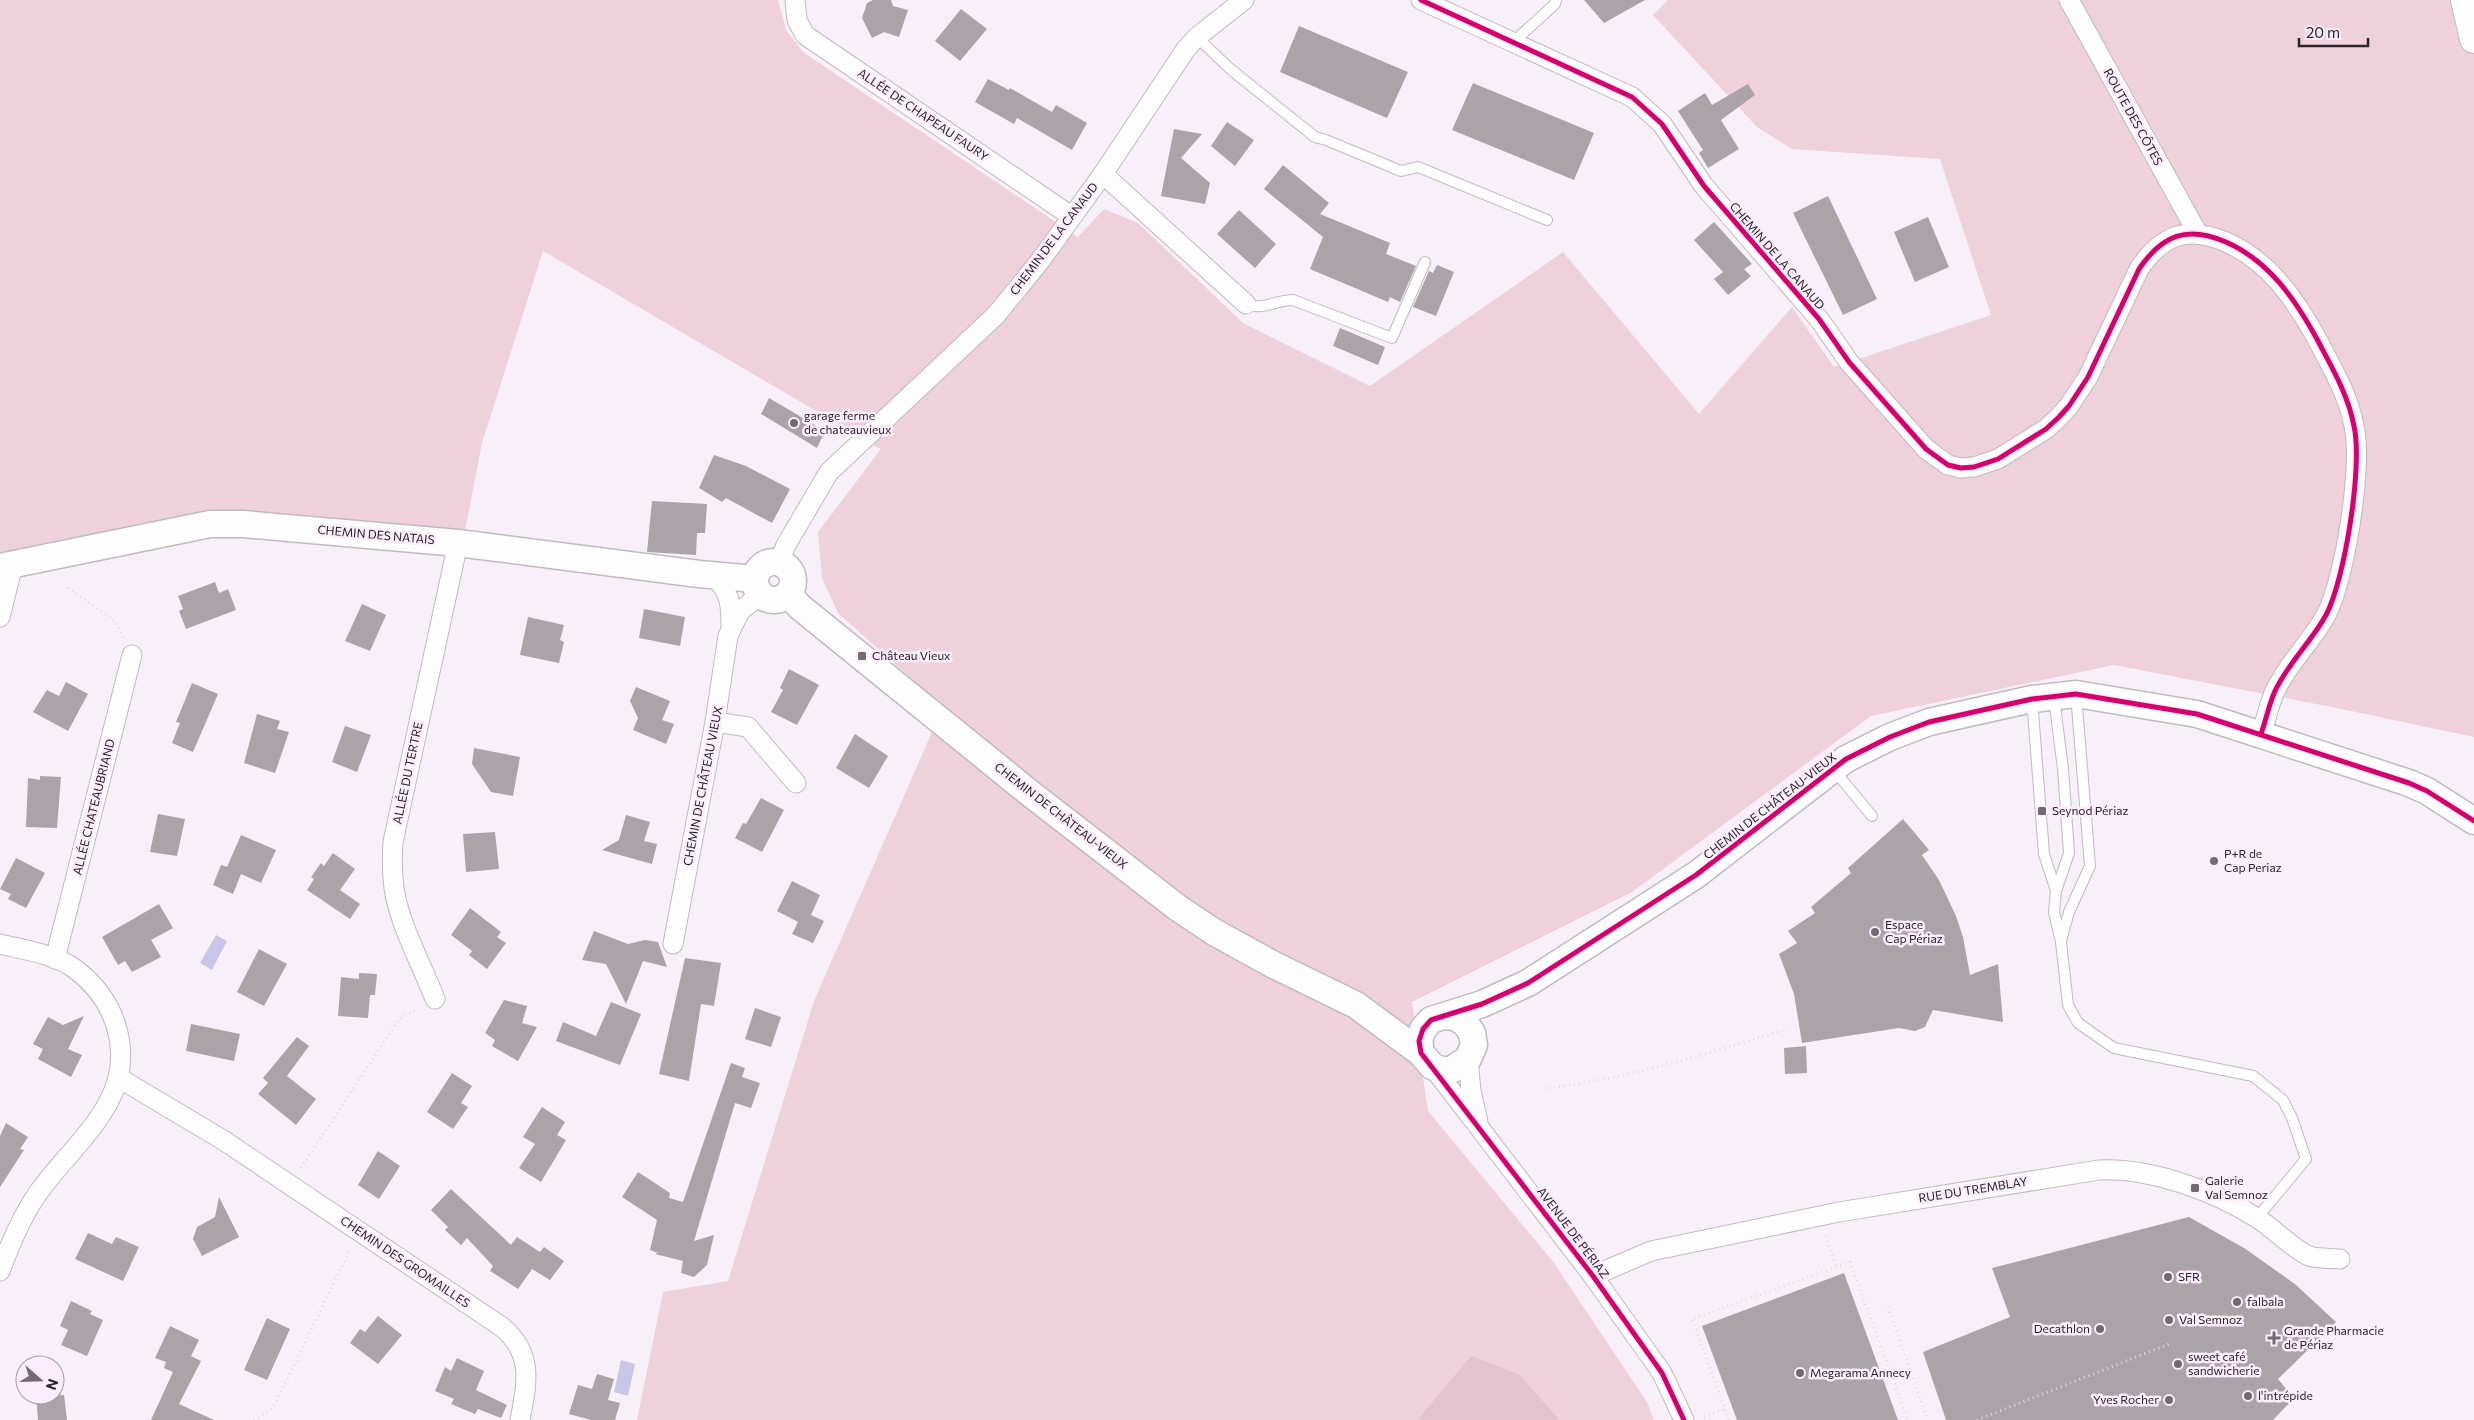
<svg xmlns="http://www.w3.org/2000/svg" width="2474" height="1420" viewBox="0 0 2474 1420" font-family="Commissioner,sans-serif">
<style>
.green{fill:#eed1da}
.forest{fill:#e3c4ce}
.water{fill:#cac6e7}
.building{fill:#aaa4a9}
.lines{fill:none;stroke-linecap:round;stroke-linejoin:round}
.lane-casing{stroke:#c0bac0;stroke-width:12}
.street-casing{stroke:#c0bac0;stroke-width:21}
.secondary-casing{stroke:#c0bac0;stroke-width:29}
.primary-casing{stroke:#c0bac0;stroke-width:30}
.path{stroke:#dedcde;stroke-width:3;stroke-dasharray:1 4;stroke-linecap:butt}
.lane{stroke:#fefdfe;stroke-width:10}
.street{stroke:#fefdfe;stroke-width:19}
.secondary{stroke:#fefdfe;stroke-width:26}
.primary{stroke:#fefdfe;stroke-width:28}
.cycleway-casing{stroke:#fbedfc;stroke-width:8}
.cycleway{stroke:#d6006c;stroke-width:5}
.poi-dot{fill:#716b71;stroke:#fbedfc;stroke-width:2}
.labels{text-anchor:middle;stroke-width:5;stroke-linejoin:round;paint-order:stroke}
.street-label{font-size:12px;fill:#292429;stroke:#fbedfc}
.poi-label{font-size:12px;fill:#292429;stroke:#fbedfc;text-anchor:start}
</style>
<rect width="100%" height="100%" fill="#f8f0f8"/>
<path class="green" d="M 0,0 L 778,0 L 786,30 L 803,52 L 1078,237 L 1104,209 L 1138,223 L 1243,323 L 1370,386 L 1563,252 L 1699,414 L 1792,307 L 1834,367 L 1991,315 L 1940,159 L 1792,149 L 1757,127 L 1653,15 L 1668,0 L 2474,0 L 2474,737 L 2332,707 L 2114,665 L 1871,716 L 1632,892 L 1412,1002 L 1428,1111 L 1554,1263 L 1647,1402 L 1654,1420 L 1560,1420 L 1519,1374 L 1471,1357 L 1417,1420 L 637,1420 L 663,1292 L 728,1281 L 814,1001 L 943,707 L 838,613 L 822,578 L 818,532 L 881,449 L 543,251 L 482,443 L 464,536 L 231,511 L 186,516 L 0,555 Z"/>
<path class="forest" d="M 1471,1356 L 1519,1374 L 1560,1420 L 1417,1420 Z"/>
<g class="water">
<path d="M 216,935 L 227,941 L 212,970 L 200,963 Z"/>
<path d="M 621,1360 L 635,1364 L 628,1396 L 614,1392 Z"/>
</g>
<g class="building">
<path d="M 873,0 L 891,0 L 893,6 L 908,10 L 899,37 L 884,32 L 872,38 L 862,18 L 867,3 Z"/>
<path d="M 1584,0 L 1645,0 L 1604,23 Z"/>
<path d="M 961,9 L 987,29 L 960,61 L 935,41 Z"/>
<path d="M 1299,26 L 1408,72 L 1387,118 L 1280,72 Z"/>
<path d="M 988,79 L 1009,90 L 1010,88 L 1052,112 L 1056,105 L 1087,123 L 1072,150 L 1017,118 L 1014,124 L 975,102 Z"/>
<path d="M 1473,83 L 1594,133 L 1574,180 L 1452,130 Z"/>
<path d="M 1748,84 L 1755,95 L 1721,120 L 1739,149 L 1708,168 L 1699,153 L 1703,150 L 1678,111 L 1705,93 L 1712,105 Z"/>
<path d="M 1227,122 L 1254,140 L 1235,166 L 1211,146 Z"/>
<path d="M 1174,129 L 1202,134 L 1181,158 L 1210,183 L 1205,204 L 1161,196 Z"/>
<path d="M 1283,165 L 1329,203 L 1320,214 L 1390,243 L 1386,254 L 1416,266 L 1400,302 L 1390,297 L 1388,302 L 1310,269 L 1323,237 L 1264,189 Z"/>
<path d="M 1828,196 L 1877,299 L 1843,315 L 1793,213 Z"/>
<path d="M 1239,210 L 1276,244 L 1255,268 L 1217,234 Z"/>
<path d="M 1928,217 L 1949,267 L 1915,282 L 1894,232 Z"/>
<path d="M 1714,222 L 1752,264 L 1744,269 L 1751,276 L 1728,295 L 1714,279 L 1723,272 L 1694,240 Z"/>
<path d="M 1437,265 L 1454,272 L 1436,316 L 1413,307 L 1429,271 L 1433,273 Z"/>
<path d="M 1340,328 L 1385,347 L 1378,365 L 1333,346 Z"/>
<path d="M 769,398 L 825,431 L 817,448 L 761,414 Z"/>
<path d="M 714,455 L 746,466 L 790,489 L 772,523 L 726,498 L 722,502 L 699,488 Z"/>
<path d="M 652,501 L 707,504 L 705,533 L 697,533 L 696,555 L 647,552 Z"/>
<path d="M 215,582 L 219,593 L 228,589 L 236,610 L 186,629 L 179,611 L 183,609 L 178,596 Z"/>
<path d="M 362,604 L 386,615 L 370,651 L 345,641 Z"/>
<path d="M 644,609 L 685,617 L 680,646 L 639,638 Z"/>
<path d="M 528,617 L 564,625 L 560,640 L 564,642 L 559,663 L 520,655 Z"/>
<path d="M 789,669 L 819,685 L 797,725 L 771,712 L 783,690 L 780,688 Z"/>
<path d="M 66,682 L 88,694 L 68,731 L 33,712 L 47,690 L 59,696 Z"/>
<path d="M 192,683 L 218,694 L 193,752 L 172,743 L 180,723 L 176,722 Z"/>
<path d="M 636,687 L 670,701 L 662,720 L 674,724 L 666,744 L 633,730 L 638,718 L 630,701 Z"/>
<path d="M 257,714 L 280,721 L 277,729 L 289,732 L 275,773 L 244,763 Z"/>
<path d="M 345,726 L 371,735 L 357,772 L 332,762 Z"/>
<path d="M 855,734 L 888,756 L 869,788 L 836,768 Z"/>
<path d="M 474,748 L 520,757 L 513,796 L 491,792 L 472,764 Z"/>
<path d="M 40,776 L 61,777 L 57,828 L 26,827 L 28,778 L 40,780 Z"/>
<path d="M 761,798 L 784,810 L 762,852 L 735,838 L 743,823 L 746,824 Z"/>
<path d="M 158,814 L 185,819 L 177,856 L 150,852 Z"/>
<path d="M 626,815 L 650,822 L 644,841 L 657,844 L 652,864 L 602,850 L 619,840 Z"/>
<path d="M 1903,819 L 1929,850 L 1922,855 L 1939,880 L 1956,916 L 1963,937 L 1970,975 L 1998,964 L 2003,1022 L 1933,1010 L 1925,1027 L 1915,1031 L 1899,1028 L 1802,1043 L 1794,994 L 1779,954 L 1797,943 L 1788,931 L 1815,913 L 1811,907 L 1851,873 L 1848,868 Z"/>
<path d="M 495,832 L 499,869 L 466,872 L 463,834 Z"/>
<path d="M 241,835 L 276,850 L 261,883 L 241,874 L 233,894 L 213,885 L 221,865 L 227,867 Z"/>
<path d="M 333,853 L 355,869 L 340,890 L 360,904 L 350,919 L 307,890 L 314,879 L 311,877 L 321,863 L 324,866 Z"/>
<path d="M 16,858 L 45,873 L 26,908 L 8,899 L 11,894 L 0,889 Z"/>
<path d="M 792,881 L 820,895 L 811,915 L 824,921 L 813,943 L 792,934 L 798,922 L 777,911 Z"/>
<path d="M 159,904 L 173,928 L 151,940 L 161,957 L 132,972 L 125,961 L 118,965 L 102,937 Z"/>
<path d="M 470,908 L 501,932 L 497,937 L 506,943 L 487,969 L 469,955 L 472,951 L 451,935 Z"/>
<path d="M 594,931 L 628,944 L 645,940 L 658,942 L 667,967 L 643,961 L 626,1004 L 606,964 L 582,960 Z"/>
<path d="M 259,949 L 287,964 L 264,1006 L 237,992 Z"/>
<path d="M 685,958 L 721,963 L 714,1006 L 701,1004 L 689,1081 L 659,1074 Z"/>
<path d="M 359,973 L 377,974 L 375,995 L 370,995 L 368,1018 L 338,1016 L 341,977 L 359,979 Z"/>
<path d="M 504,1000 L 527,1006 L 522,1023 L 537,1027 L 518,1061 L 492,1046 L 495,1040 L 485,1033 Z"/>
<path d="M 611,1002 L 641,1014 L 620,1065 L 556,1041 L 563,1022 L 596,1036 Z"/>
<path d="M 755,1008 L 781,1017 L 771,1047 L 745,1039 Z"/>
<path d="M 84,1016 L 68,1049 L 82,1055 L 71,1077 L 38,1059 L 43,1049 L 33,1044 L 48,1017 L 63,1025 Z"/>
<path d="M 191,1024 L 240,1034 L 234,1061 L 186,1051 Z"/>
<path d="M 297,1037 L 309,1046 L 287,1076 L 316,1099 L 296,1125 L 258,1094 L 268,1083 L 263,1078 Z"/>
<path d="M 1806,1046 L 1807,1073 L 1785,1074 L 1784,1048 Z"/>
<path d="M 731,1063 L 745,1068 L 742,1077 L 760,1083 L 751,1108 L 735,1103 L 694,1241 L 714,1235 L 707,1265 L 694,1277 L 681,1273 L 683,1261 L 655,1254 L 658,1253 L 650,1250 L 657,1220 L 622,1197 L 638,1172 L 670,1193 L 669,1198 L 683,1202 Z"/>
<path d="M 452,1073 L 472,1086 L 461,1103 L 468,1107 L 453,1129 L 427,1112 Z"/>
<path d="M 542,1107 L 565,1122 L 557,1135 L 566,1140 L 541,1182 L 519,1168 L 535,1144 L 523,1137 Z"/>
<path d="M 6,1123 L 28,1137 L 20,1149 L 24,1150 L 0,1187 L 0,1136 Z"/>
<path d="M 378,1151 L 400,1166 L 379,1199 L 358,1185 Z"/>
<path d="M 451,1189 L 511,1245 L 517,1237 L 540,1252 L 544,1247 L 564,1261 L 550,1280 L 532,1269 L 518,1289 L 490,1271 L 493,1266 L 467,1238 L 461,1245 L 445,1230 L 448,1227 L 431,1210 Z"/>
<path d="M 219,1197 L 239,1237 L 202,1256 L 193,1239 L 197,1227 L 215,1217 Z"/>
<path d="M 2189,1217 L 2244,1248 L 2295,1284 L 2336,1322 L 2278,1379 L 2294,1398 L 2273,1420 L 1946,1420 L 1923,1352 L 2010,1317 L 1992,1268 Z"/>
<path d="M 88,1233 L 112,1244 L 116,1237 L 139,1247 L 123,1281 L 75,1259 Z"/>
<path d="M 1844,1273 L 1898,1420 L 1737,1420 L 1702,1326 Z"/>
<path d="M 71,1301 L 92,1311 L 90,1314 L 103,1320 L 87,1356 L 61,1345 L 68,1330 L 60,1326 Z"/>
<path d="M 378,1316 L 402,1335 L 378,1364 L 350,1343 L 360,1329 L 365,1332 Z"/>
<path d="M 267,1318 L 290,1329 L 267,1380 L 244,1370 Z"/>
<path d="M 170,1326 L 199,1340 L 191,1356 L 201,1361 L 179,1404 L 214,1420 L 151,1420 L 173,1372 L 164,1368 L 166,1362 L 155,1358 Z"/>
<path d="M 457,1358 L 484,1371 L 476,1390 L 507,1405 L 501,1418 L 478,1409 L 475,1414 L 451,1404 L 454,1399 L 435,1391 L 445,1367 L 451,1371 Z"/>
<path d="M 597,1374 L 614,1379 L 608,1400 L 620,1403 L 615,1420 L 591,1420 L 569,1414 L 578,1385 L 592,1389 Z"/>
<path d="M 36,1395 L 64,1395 L 67,1420 L 38,1420 Z"/>
</g>
<g class="lines">
<defs>
<g id="lane">
<path d="M 1197,37 L 1229,68 L 1315,137 L 1326,140 L 1401,171 L 1418,167 L 1547,220"/>
<path d="M 1516,45 L 1521,35 L 1555,4 L 1556,0"/>
<path d="M 1246,304 C 1263,311 1275,300 1293,300 L 1392,338 L 1425,262"/>
<path d="M 2054,698 L 2063,769 L 2069,853 L 2056,891"/>
<path d="M 2032,699 L 2044,854 L 2056,891 L 2054,912 L 2061,942 L 2068,1005 L 2078,1023 L 2114,1048 L 2253,1076 L 2283,1100 L 2292,1118 L 2306,1159 L 2257,1218"/>
<path d="M 1834,770 L 1872,816"/>
<path d="M 2061,941 L 2069,912 L 2090,866 L 2076,694"/>
</g>
<g id="street">
<path d="M 795,0 L 797,20 L 805,35 L 1071,216"/>
<path d="M 1421,0 L 1632,97 L 1662,124 L 1704,186 L 1819,319 L 1849,362 L 1926,449 L 1948,465 L 1961,468 L 1974,467 L 1998,459 L 2046,429 L 2059,417 L 2069,406 L 2088,377 L 2139,269 C 2162,235 2187,225 2226,242 C 2269,261 2295,299 2317,339 C 2332,368 2348,394 2354,426 C 2363,465 2345,579 2326,615 C 2312,641 2288,663 2275,691 C 2269,704 2266,720 2261,734"/>
<path d="M 2069,0 L 2198,234"/>
<path d="M 1103,174 L 1246,304"/>
<path d="M 779,562 L 786,545 L 829,472 L 996,315 L 1040,261 L 1103,174 L 1186,49 L 1197,37 L 1244,0"/>
<path d="M 714,576 C 730,593 731,603 731,626"/>
<path d="M 0,617 L 13,565"/>
<path d="M 715,722 L 748,727 L 796,783"/>
<path d="M 0,944 C 24,950 55,954 75,969 C 118,1001 134,1056 108,1103 C 90,1136 60,1162 38,1193 C 22,1216 10,1244 0,1271"/>
<path d="M 673,944 L 715,722 L 728,636 L 740,611 L 760,595"/>
<path d="M 55,959 L 132,655"/>
<path d="M 435,999 C 422,965 399,924 394,888 C 392,873 392,857 393,842 L 458,543"/>
<path d="M 1468,1059 L 1471,1091 L 1478,1121"/>
<path d="M 1432,1066 L 1593,1276 L 1662,1373 L 1684,1420"/>
<path d="M 119,1078 L 223,1140 L 502,1327 C 534,1354 527,1383 520,1420"/>
<path d="M 1593,1276 L 1651,1251 L 1839,1212 L 2099,1170 C 2151,1168 2212,1190 2257,1218 C 2272,1227 2295,1251 2309,1256 C 2318,1259 2330,1258 2340,1259"/>
</g>
<g id="secondary">
<circle cx="774" cy="581" r="19"/>
<path d="M 0,567 L 210,524 L 243,524 L 458,543 L 699,574 L 755,579"/>
<path d="M 788,594 L 800,607 L 1031,794 L 1178,908 L 1214,932 L 1274,965 L 1356,1005 L 1421,1053"/>
<path d="M 1444,1016 L 1455,1017 L 1465,1023 L 1472,1033 L 1474,1045 L 1468,1059 L 1451,1070 L 1441,1070 L 1432,1066 L 1421,1053 L 1419,1041 L 1423,1029 L 1431,1020 L 1444,1016 L 1482,1004 L 1528,983 L 1696,875 L 1846,759 L 1890,737 L 1929,722 L 2032,699 L 2076,694 L 2197,714 L 2409,783 L 2427,791 L 2474,821"/>
</g>
<path id="primary" d="M 2465,0 L 2474,39"/>
</defs>
<use href="#lane" class="lane-casing"/>
<use href="#street" class="street-casing"/>
<use href="#secondary" class="secondary-casing"/>
<use href="#primary" class="primary-casing"/>
<g class="path">
<path d="M 68,588 L 114,620 L 124,639"/>
<path d="M 1549,1088 C 1630,1078 1709,1053 1787,1029"/>
<path d="M 301,1168 L 399,1019 L 417,1009"/>
<path d="M 1826,1236 L 1836,1267"/>
<path d="M 1888,1307 L 1928,1420"/>
<path d="M 1704,1417 L 1725,1409"/>
<path d="M 254,1420 L 273,1408 L 350,1250"/>
<path d="M 1729,1420 L 1692,1319 L 1850,1262 L 1908,1420"/>
<path d="M 1977,1420 L 2169,1344"/>
</g>
<use href="#lane" class="lane"/>
<use href="#street" class="street"/>
<use href="#secondary" class="secondary"/>
<use href="#primary" class="primary"/>
<defs>
<g id="cycleway">
<path d="M 1421,0 L 1632,97 L 1662,124 L 1704,186 L 1819,319 L 1849,362 L 1926,449 L 1948,465 L 1961,468 L 1974,467 L 1998,459 L 2046,429 L 2059,417 L 2069,406 L 2088,377 L 2139,269 C 2162,235 2187,225 2226,242 C 2269,261 2295,299 2317,339 C 2332,368 2348,394 2354,426 C 2363,465 2345,579 2326,615 C 2312,641 2288,663 2275,691 C 2269,704 2266,720 2261,734"/>
<path d="M 1684,1420 L 1662,1373 L 1593,1276 L 1421,1053 L 1419,1041 L 1423,1029 L 1431,1020 L 1482,1004 L 1528,983 L 1696,875 L 1846,759 L 1890,737 L 1929,722 L 2032,699 L 2076,694 L 2197,714 L 2409,783 L 2427,791 L 2474,821"/>
</g>
</defs>
<use href="#cycleway" class="cycleway-casing"/>
<use href="#cycleway" class="cycleway"/>
</g>
<g class="poi-dot">
<circle cx="794" cy="423" r="5"/>
<rect x="857" y="651" width="10" height="10" rx="2.5"/>
<rect x="2037" y="806" width="10" height="10" rx="2.5"/>
<circle cx="2214" cy="861" r="5"/>
<circle cx="1875" cy="932" r="5"/>
<rect x="2190" y="1183" width="10" height="10" rx="2.5"/>
<circle cx="2168" cy="1277" r="5"/>
<circle cx="2237" cy="1302" r="5"/>
<circle cx="2169" cy="1320" r="5"/>
<circle cx="2100" cy="1329" r="5"/>
<path d="M2271.5 1330.5h5v5h5v5h-5v5h-5v-5h-5v-5h5z"/>
<circle cx="2178" cy="1364" r="5"/>
<circle cx="1800" cy="1373" r="5"/>
<circle cx="2248" cy="1396" r="5"/>
<circle cx="2169" cy="1400" r="5"/>
</g>
<g class="labels">
<g class="street-label">
<text transform="translate(923 115) rotate(34)" y="4">ALLÉE DE CHAPEAU FAURY</text>
<text transform="translate(2133 117) rotate(61)" y="4">ROUTE DES CÔTES</text>
<text transform="translate(1054 239) rotate(-53)" y="4">CHEMIN DE LA CANAUD</text>
<text transform="translate(1777 256) rotate(49)" y="4">CHEMIN DE LA CANAUD</text>
<text transform="translate(376 535) rotate(5)" y="4">CHEMIN DES NATAIS</text>
<text transform="translate(408 773) rotate(-78)" y="4">ALLÉE DU TERTRE</text>
<text transform="translate(703 786) rotate(-79)" y="4">CHEMIN DE CHÂTEAU VIEUX</text>
<text transform="translate(1770 806) rotate(-38)" y="4">CHEMIN DE CHÂTEAU-VIEUX</text>
<text transform="translate(94 807) rotate(-76)" y="4">ALLÉE CHATEAUBRIAND</text>
<text transform="translate(1061 816) rotate(38)" y="4">CHEMIN DE CHÂTEAU-VIEUX</text>
<text transform="translate(1973 1190) rotate(-9)" y="4">RUE DU TREMBLAY</text>
<text transform="translate(1573 1233) rotate(53)" y="4">AVENUE DE PÉRIAZ</text>
<text transform="translate(405 1262) rotate(34)" y="4">CHEMIN DES GROMAILLES</text>
</g>
<g class="poi-label">
<text x="804" y="420">garage ferme<tspan x="804" dy="14">de chateauvieux</tspan></text>
<text x="872" y="660">Château Vieux</text>
<text x="2052" y="815">Seynod Périaz</text>
<text x="2224" y="858">P+R de<tspan x="2224" dy="14">Cap Periaz</tspan></text>
<text x="1885" y="929">Espace<tspan x="1885" dy="14">Cap Périaz</tspan></text>
<text x="2205" y="1185">Galerie<tspan x="2205" dy="14">Val Semnoz</tspan></text>
<text x="2178" y="1281">SFR</text>
<text x="2247" y="1306">falbala</text>
<text x="2179" y="1324">Val Semnoz</text>
<text x="2090" y="1333" text-anchor="end">Decathlon</text>
<text x="2284" y="1335">Grande Pharmacie<tspan x="2284" dy="14">de Périaz</tspan></text>
<text x="2188" y="1361">sweet café<tspan x="2188" dy="14">sandwicherie</tspan></text>
<text x="1810" y="1377">Megarama Annecy</text>
<text x="2258" y="1400">l'intrépide</text>
<text x="2159" y="1404" text-anchor="end">Yves Rocher</text>
</g>
</g>
<g transform="translate(40 1380) rotate(110)"><circle r="24" fill="#fbedfc" stroke="#a79da8"/>
<path d="M0-4L9 19L0 12L-9 19Z" fill="#716b71"/>
<text y="-8" font-size="14" font-weight="bold" text-anchor="middle" fill="#292429">N</text>
</g>
<path d="M2299 38v8h69v-8" fill="none" stroke="#292429" stroke-width="2.5"/>
<text x="2306" y="38" font-size="15" fill="#292429" stroke="#fbedfc" stroke-width="4" paint-order="stroke">20 m</text>
</svg>
